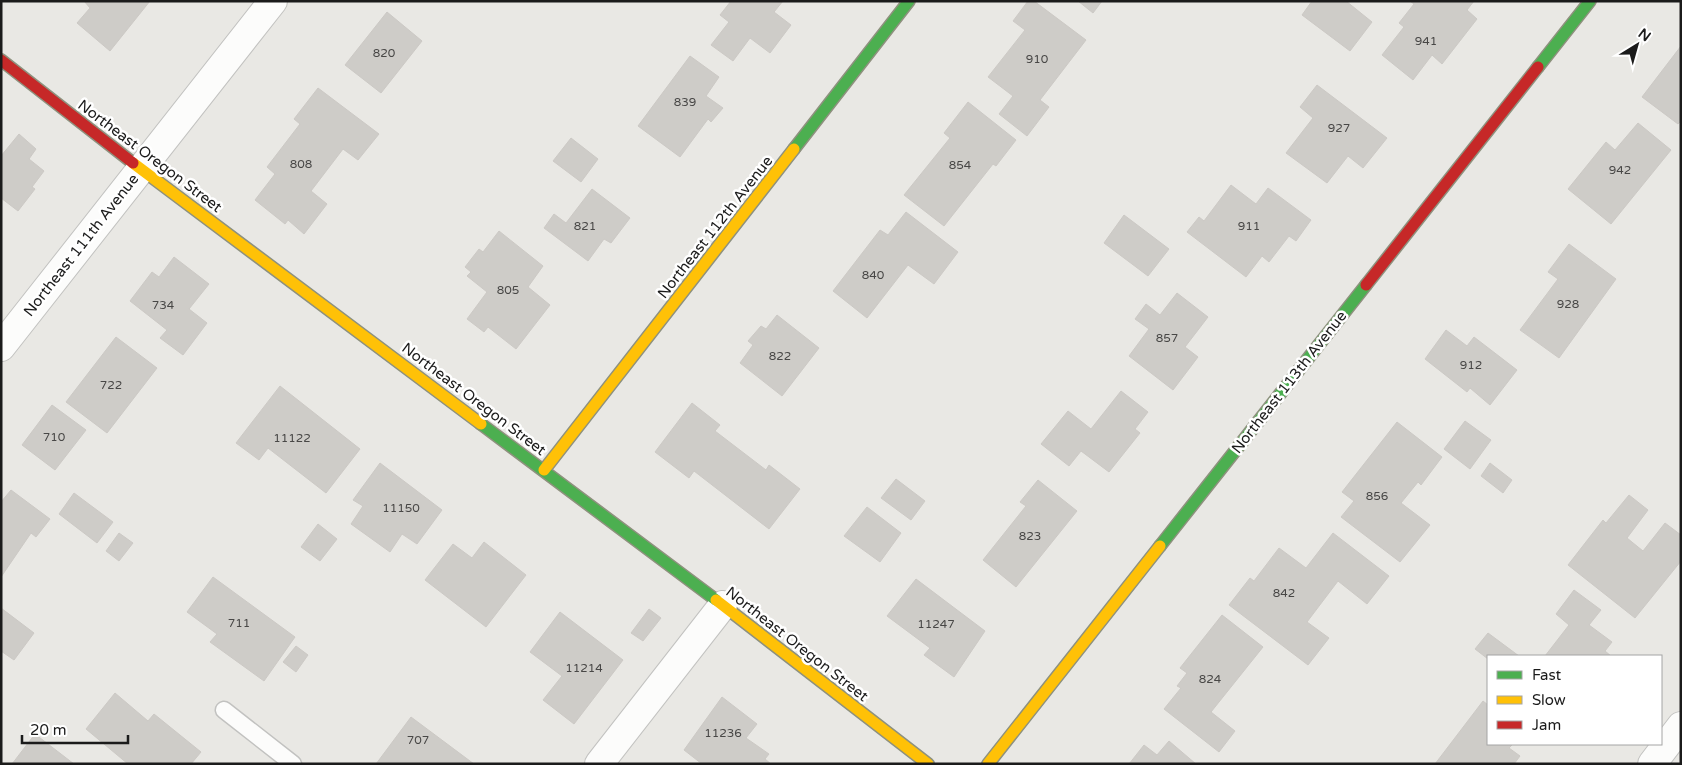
<svg xmlns="http://www.w3.org/2000/svg" width="1682" height="765" viewBox="0 0 1682 765" font-family="'Varela Round',sans-serif">
<style>
.building{fill:#ceccc8;stroke:#ccc9c5}
.lines{fill:none;stroke-linecap:round;stroke-linejoin:round}
.lane-casing{stroke:#c2c2c0;stroke-width:19}
.street-casing{stroke:#c2c2c0;stroke-width:30}
.fast-casing{stroke:#8e917e;stroke-width:14}
.slow-casing{stroke:#8e917e;stroke-width:14}
.jam-casing{stroke:#8e917e;stroke-width:14}
.lane{stroke:#fcfcfb;stroke-width:16}
.street{stroke:#fcfcfb;stroke-width:28}
.fast{stroke:#4caf50;stroke-width:11}
.slow{stroke:#ffc107;stroke-width:11}
.jam{stroke:#c62828;stroke-width:11}
.labels{text-anchor:middle;stroke-width:5;stroke-linejoin:round;paint-order:stroke}
.number-label{font-size:12px;fill:#484746}
.street-label{font-size:15px;fill:#1b1b1b;stroke:#fff}
</style>
<rect width="100%" height="100%" fill="#e9e8e4"/>
<g class="building">
<path d="M 84,1 L 150,1 L 110,51 L 77,23 L 90,8 Z"/>
<path d="M 731,1 L 783,1 L 774,12 L 791,25 L 770,53 L 750,38 L 733,61 L 711,45 L 729,22 L 720,15 Z"/>
<path d="M 1028,1 L 1034,1 L 1086,40 L 1040,100 L 1049,107 L 1027,136 L 999,114 L 1013,96 L 988,77 L 1025,30 L 1013,21 Z"/>
<path d="M 1078,1 L 1102,1 L 1093,13 Z"/>
<path d="M 1312,1 L 1346,1 L 1372,22 L 1350,51 L 1302,15 Z"/>
<path d="M 1410,1 L 1474,1 L 1467,10 L 1477,19 L 1442,64 L 1432,55 L 1413,80 L 1382,55 L 1404,27 L 1399,23 L 1414,4 Z"/>
<path d="M 387,12 L 422,41 L 381,93 L 345,65 Z"/>
<path d="M 1681,46 L 1681,121 L 1678,124 L 1642,97 Z"/>
<path d="M 690,56 L 719,77 L 706,96 L 723,108 L 711,122 L 708,119 L 680,157 L 638,126 Z"/>
<path d="M 1317,85 L 1387,138 L 1363,168 L 1348,156 L 1327,183 L 1286,153 L 1313,118 L 1300,107 Z"/>
<path d="M 318,88 L 379,134 L 358,160 L 343,149 L 311,191 L 327,204 L 304,234 L 288,220 L 285,224 L 255,200 L 275,174 L 267,167 L 300,124 L 294,119 Z"/>
<path d="M 968,102 L 1016,140 L 996,166 L 993,164 L 944,226 L 904,195 L 950,138 L 944,133 Z"/>
<path d="M 1638,123 L 1671,150 L 1611,224 L 1568,189 L 1606,142 L 1615,150 Z"/>
<path d="M 19,134 L 36,149 L 29,159 L 44,171 L 32,187 L 35,189 L 18,211 L 1,198 L 1,156 Z"/>
<path d="M 571,138 L 598,159 L 581,182 L 553,161 Z"/>
<path d="M 1231,185 L 1256,204 L 1268,188 L 1311,220 L 1296,241 L 1289,236 L 1269,262 L 1262,256 L 1246,277 L 1187,232 L 1199,217 L 1204,221 Z"/>
<path d="M 592,189 L 630,218 L 611,243 L 604,239 L 588,261 L 544,228 L 554,214 L 566,223 Z"/>
<path d="M 906,212 L 958,252 L 934,284 L 908,265 L 867,318 L 833,291 L 880,230 L 888,235 Z"/>
<path d="M 1124,215 L 1169,249 L 1148,276 L 1104,243 Z"/>
<path d="M 499,231 L 543,266 L 528,287 L 550,305 L 516,349 L 488,327 L 484,332 L 467,319 L 487,292 L 467,276 L 471,272 L 465,267 L 479,249 L 483,252 Z"/>
<path d="M 1569,244 L 1616,279 L 1559,358 L 1520,330 L 1558,279 L 1548,272 Z"/>
<path d="M 174,257 L 209,284 L 189,309 L 207,323 L 183,355 L 160,338 L 167,330 L 130,301 L 152,272 L 159,277 Z"/>
<path d="M 1177,293 L 1208,317 L 1185,347 L 1198,357 L 1173,390 L 1129,356 L 1149,329 L 1135,319 L 1146,304 L 1160,315 Z"/>
<path d="M 777,315 L 819,348 L 782,396 L 740,363 L 753,345 L 748,341 L 761,326 L 766,329 Z"/>
<path d="M 1446,330 L 1467,346 L 1474,337 L 1517,370 L 1490,405 L 1470,388 L 1467,392 L 1425,359 Z"/>
<path d="M 116,337 L 157,368 L 107,433 L 66,402 Z"/>
<path d="M 280,386 L 360,449 L 326,493 L 268,448 L 259,460 L 236,443 Z"/>
<path d="M 1121,391 L 1148,412 L 1135,429 L 1140,433 L 1109,472 L 1081,451 L 1069,466 L 1041,444 L 1068,411 L 1091,429 Z"/>
<path d="M 692,403 L 720,425 L 715,431 L 766,470 L 769,465 L 800,489 L 769,529 L 694,471 L 689,478 L 655,452 Z"/>
<path d="M 52,405 L 86,430 L 55,470 L 22,445 Z"/>
<path d="M 1465,421 L 1491,440 L 1470,469 L 1444,449 Z"/>
<path d="M 1397,422 L 1442,457 L 1421,485 L 1418,482 L 1401,503 L 1430,525 L 1400,562 L 1341,517 L 1354,501 L 1342,492 Z"/>
<path d="M 380,463 L 442,510 L 417,544 L 402,534 L 390,552 L 351,524 L 363,506 L 353,500 Z"/>
<path d="M 1490,463 L 1512,480 L 1503,493 L 1481,476 Z"/>
<path d="M 896,479 L 925,501 L 911,520 L 881,498 Z"/>
<path d="M 1038,480 L 1077,511 L 1016,587 L 983,560 L 1026,506 L 1020,502 Z"/>
<path d="M 11,490 L 50,519 L 36,537 L 31,533 L 1,577 L 1,502 Z"/>
<path d="M 74,493 L 113,522 L 97,543 L 59,514 Z"/>
<path d="M 1629,495 L 1648,510 L 1627,538 L 1643,551 L 1665,523 L 1681,535 L 1681,561 L 1635,618 L 1568,565 L 1603,520 L 1606,523 Z"/>
<path d="M 867,507 L 901,533 L 880,562 L 844,536 Z"/>
<path d="M 318,524 L 337,539 L 320,561 L 301,547 Z"/>
<path d="M 119,533 L 133,543 L 119,561 L 106,551 Z"/>
<path d="M 1333,533 L 1389,576 L 1367,604 L 1338,581 L 1307,622 L 1329,638 L 1308,665 L 1229,605 L 1250,578 L 1254,581 L 1279,548 L 1306,568 Z"/>
<path d="M 484,542 L 526,575 L 486,627 L 425,580 L 453,544 L 472,558 Z"/>
<path d="M 213,577 L 295,637 L 264,681 L 210,642 L 217,634 L 187,612 Z"/>
<path d="M 916,579 L 985,631 L 954,677 L 924,655 L 930,648 L 887,616 Z"/>
<path d="M 1574,590 L 1601,610 L 1589,625 L 1612,642 L 1605,651 L 1611,656 L 1545,656 L 1569,625 L 1556,614 Z"/>
<path d="M 1,608 L 34,633 L 14,660 L 1,651 Z"/>
<path d="M 649,609 L 661,618 L 643,641 L 631,633 Z"/>
<path d="M 560,612 L 623,660 L 574,724 L 543,700 L 562,676 L 530,652 Z"/>
<path d="M 1222,615 L 1263,647 L 1211,712 L 1235,731 L 1219,752 L 1164,709 L 1181,688 L 1177,686 L 1187,673 L 1180,668 Z"/>
<path d="M 1488,633 L 1519,656 L 1488,656 L 1488,659 L 1475,649 Z"/>
<path d="M 296,646 L 308,655 L 296,672 L 283,662 Z"/>
<path d="M 115,693 L 148,721 L 154,714 L 201,752 L 191,764 L 153,764 L 151,762 L 149,764 L 128,764 L 86,729 Z"/>
<path d="M 722,697 L 757,724 L 746,738 L 769,754 L 765,759 L 771,764 L 702,764 L 684,750 Z"/>
<path d="M 1483,701 L 1488,705 L 1488,744 L 1513,744 L 1509,748 L 1520,756 L 1514,764 L 1435,764 Z"/>
<path d="M 411,717 L 474,764 L 376,764 Z"/>
<path d="M 35,734 L 74,764 L 12,764 Z"/>
<path d="M 1169,741 L 1196,764 L 1129,764 L 1144,745 L 1157,755 Z"/>
</g>
<g class="lines">
<defs>
<path id="lane" d="M 224,710 L 293,764"/>
<g id="street">
<path d="M 1,347 L 273,1"/>
<path d="M 599,764 L 723,605"/>
<path d="M 1652,764 L 1681,726"/>
</g>
<g id="fast">
<path d="M 1538,67 L 1590,1"/>
<path d="M 794,149 L 909,1"/>
<path d="M 481,424 L 716,600"/>
<path d="M 1160,546 L 1366,285"/>
</g>
<g id="slow">
<path d="M 133,163 L 481,424"/>
<path d="M 544,470 L 794,149"/>
<path d="M 716,600 L 928,764"/>
<path d="M 988,764 L 1160,546"/>
</g>
<g id="jam">
<path d="M 1,60 L 133,163"/>
<path d="M 1366,285 L 1538,67"/>
</g>
</defs>
<use href="#lane" class="lane-casing"/>
<use href="#street" class="street-casing"/>
<use href="#fast" class="fast-casing"/>
<use href="#slow" class="slow-casing"/>
<use href="#jam" class="jam-casing"/>
<use href="#lane" class="lane"/>
<use href="#street" class="street"/>
<use href="#fast" class="fast"/>
<use href="#slow" class="slow"/>
<use href="#jam" class="jam"/>
</g>
<g class="labels">
<g class="number-label">
<text x="1426" y="45">941</text>
<text x="384" y="57">820</text>
<text x="1037" y="63">910</text>
<text x="685" y="106">839</text>
<text x="1339" y="132">927</text>
<text x="301" y="168">808</text>
<text x="960" y="169">854</text>
<text x="1620" y="174">942</text>
<text x="585" y="230">821</text>
<text x="1249" y="230">911</text>
<text x="873" y="279">840</text>
<text x="508" y="294">805</text>
<text x="1568" y="308">928</text>
<text x="163" y="309">734</text>
<text x="1167" y="342">857</text>
<text x="780" y="360">822</text>
<text x="1471" y="369">912</text>
<text x="111" y="389">722</text>
<text x="54" y="441">710</text>
<text x="292" y="442">11122</text>
<text x="1377" y="500">856</text>
<text x="401" y="512">11150</text>
<text x="1030" y="540">823</text>
<text x="1284" y="597">842</text>
<text x="239" y="627">711</text>
<text x="936" y="628">11247</text>
<text x="584" y="672">11214</text>
<text x="1210" y="683">824</text>
<text x="723" y="737">11236</text>
<text x="418" y="744">707</text>
</g>
<g class="street-label">
<text transform="translate(150 156) rotate(37)" y="5">Northeast Oregon Street</text>
<text transform="translate(715 227) rotate(-52)" y="5">Northeast 112th Avenue</text>
<text transform="translate(81 245) rotate(-52)" y="5">Northeast 111th Avenue</text>
<text transform="translate(1289 382) rotate(-52)" y="5">Northeast 113th Avenue</text>
<text transform="translate(474 399) rotate(37)" y="5">Northeast Oregon Street</text>
<text transform="translate(797 644) rotate(38)" y="5">Northeast Oregon Street</text>
</g>
</g>
<rect width="1682" height="765" fill="none" stroke="#1b1b1b" stroke-width="5"/>
<rect x="1487" y="655" width="175" height="90" fill="#ffffff" stroke="#a4a4a4"/>
<rect x="1497" y="671" width="25" height="8" fill="#4caf50" stroke="#a4a4a4"/>
<text x="1532" y="680" font-size="15" fill="#1b1b1b">Fast</text>
<rect x="1497" y="696" width="25" height="8" fill="#ffc107" stroke="#a4a4a4"/>
<text x="1532" y="705" font-size="15" fill="#1b1b1b">Slow</text>
<rect x="1497" y="721" width="25" height="8" fill="#c62828" stroke="#a4a4a4"/>
<text x="1532" y="730" font-size="15" fill="#1b1b1b">Jam</text>
<g transform="translate(1637 45) rotate(37)" stroke="#ffffff" stroke-width="4" paint-order="stroke">
<path d="M0-4L9 19L0 12L-9 19Z" fill="#1b1b1b"/>
<text y="-8" font-size="14" font-weight="bold" text-anchor="middle" fill="#1b1b1b">N</text>
</g>
<path d="M22 735v8h106v-8" fill="none" stroke="#1b1b1b" stroke-width="2.5"/>
<text x="30" y="735" font-size="15" fill="#1b1b1b" stroke="#ffffff" stroke-width="4" paint-order="stroke">20 m</text>
</svg>
